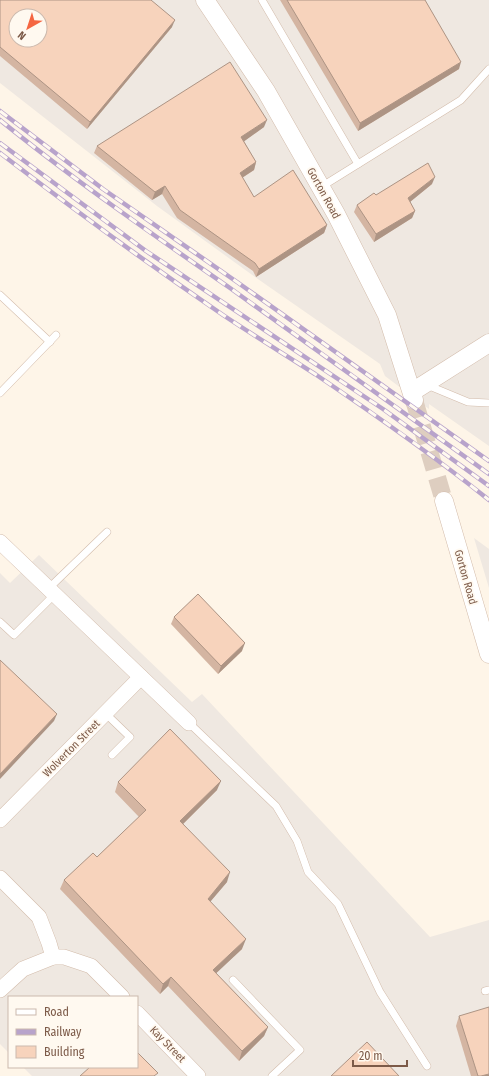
<svg xmlns="http://www.w3.org/2000/svg" width="489" height="1076" viewBox="0 0 489 1076" font-family="'Fira Sans Condensed',sans-serif">
<style>
.industrial{fill:#efe8e1;fill-rule:evenodd}
.lines{fill:none;stroke-linecap:round;stroke-linejoin:round}
.tertiary-tunnel{stroke:#decec0;stroke-width:18;stroke-dasharray:18 9;stroke-linecap:butt}
.service-casing{stroke:#d3bcab;stroke-width:8}
.minor-casing{stroke:#d3bcab;stroke-width:16}
.tertiary-casing{stroke:#d3bcab;stroke-width:19}
.service{stroke:#fff;stroke-width:7}
.minor{stroke:#fff;stroke-width:15}
.tertiary{stroke:#fff;stroke-width:18}
.rail-casing{stroke:#b8a3cb;stroke-width:4.5}
.rail{stroke:#fff9f0;stroke-width:3;stroke-dasharray:9;stroke-linecap:butt}
.wall{fill:#d4b5a2}
.shaded-wall{fill:#ad9484}
.building{fill:#f7d3bc;stroke:#ad9484;fill-rule:evenodd}
.labels{text-anchor:middle;stroke-width:3.5;stroke-linejoin:round;paint-order:stroke}
.street-label{font-size:11px;fill:#7c5a48;stroke:#fff9f0}
</style>
<rect width="100%" height="100%" fill="#fef5e8"/>
<g class="industrial">
<path d="M 0,0 L 489,0 L 489,446 L 429,404 L 429,409 L 385,376 L 380,364 L 255,277 L 157,206 L 0,83 ZM 16,16 L 40,16 L 40,40 L 16,40 Z"/>
<path d="M 474,538 L 489,549 L 489,588 Z"/>
<path d="M 39,555 L 192,702 L 202,694 L 430,937 L 489,920 L 489,1076 L 32,1076 L 23,1067 L 137,1067 L 137,997 L 9,997 L 9,1053 L 0,1044 L 0,573 L 10,583 Z"/>
</g>
<g class="lines">
<path class="tertiary-tunnel" d="M 414,400 L 444,501"/>
<defs>
<g id="service">
<path d="M 262,0 L 358,164"/>
<path d="M 321,187 L 461,100 L 489,69"/>
<path d="M 0,295 L 50,342"/>
<path d="M 427,385 L 468,402 L 489,403"/>
<path d="M 0,393 L 56,335"/>
<path d="M 49,588 L 107,532"/>
<path d="M 0,622 L 14,635 L 55,594"/>
<path d="M 105,713 L 130,737 L 112,755"/>
<path d="M 189,723 L 276,806 L 297,841 L 308,872 L 338,904 L 380,992 L 427,1066"/>
<path d="M 233,980 L 300,1050 L 272,1076"/>
<path d="M 485,991 L 489,990"/>
</g>
<g id="minor">
<path d="M 0,542 L 189,723"/>
<path d="M 0,820 L 141,677"/>
<path d="M 0,878 L 39,917 L 49,943 L 53,957"/>
<path d="M 0,990 L 23,969 L 53,957 L 64,957 L 91,966 L 122,997"/>
<path d="M 137,1013 L 198,1076"/>
</g>
<g id="tertiary">
<path d="M 205,0 L 266,91 L 336,214 L 387,315 L 414,400"/>
<path d="M 412,392 L 489,343"/>
<path d="M 444,501 L 489,654"/>
</g>
</defs>
<use href="#service" class="service-casing"/>
<use href="#minor" class="minor-casing"/>
<use href="#tertiary" class="tertiary-casing"/>
<use href="#service" class="service"/>
<use href="#minor" class="minor"/>
<use href="#tertiary" class="tertiary"/>
<defs>
<g id="rail">
<path d="M 0,111 L 103,189 L 237,282 L 489,461"/>
<path d="M 0,120 C 74,180 152,234 230,288 C 317,350 403,412 489,474"/>
<path d="M 0,143 L 146,251 L 383,409 L 489,486"/>
<path d="M 0,153 C 73,209 147,263 223,315 C 253,335 284,354 315,374 C 374,414 433,455 489,500"/>
</g>
</defs>
<use href="#rail" class="rail-casing"/>
<use href="#rail" class="rail"/>
</g>
<g class="wall">
<path d="M 0,0 L 172,27 L 87,129 L 0,56 Z"/>
<path d="M 280,0 L 425,0 L 459,69 L 358,131 Z"/>
<path d="M 264,127 L 244,141 L 256,162 L 254,170 L 242,178 L 254,197 L 327,225 L 324,233 L 256,277 L 253,271 L 177,218 L 162,194 L 152,200 L 94,153 L 97,146 Z"/>
<path d="M 432,184 L 410,202 L 415,211 L 412,218 L 374,242 L 354,212 L 357,205 L 376,195 Z"/>
<path d="M 174,617 L 242,651 L 218,674 L 171,624 Z"/>
<path d="M 118,782 L 217,790 L 183,824 L 227,882 L 210,902 L 242,949 L 216,973 L 268,1027 L 264,1036 L 239,1061 L 168,986 L 160,994 L 60,889 L 64,880 L 97,857 L 139,817 L 115,792 Z"/>
<path d="M 459,1016 L 489,1076 L 471,1076 L 456,1026 Z"/>
</g>
<g class="shaded-wall">
<path d="M 175,20 L 172,27 L 87,129 L 90,122 Z"/>
<path d="M 461,62 L 459,69 L 358,131 L 360,123 Z"/>
<path d="M 267,120 L 264,127 L 239,145 L 241,137 Z"/>
<path d="M 256,162 L 254,170 L 237,181 L 240,173 Z"/>
<path d="M 435,177 L 432,184 L 405,206 L 408,198 Z"/>
<path d="M 165,186 L 162,194 L 152,200 L 155,192 Z"/>
<path d="M 415,211 L 412,218 L 374,242 L 376,234 Z"/>
<path d="M 327,225 L 324,233 L 256,277 L 259,269 Z"/>
<path d="M 245,643 L 242,651 L 218,674 L 221,666 Z"/>
<path d="M 57,714 L 54,721 L 0,779 L 0,774 Z"/>
<path d="M 221,781 L 217,790 L 177,830 L 180,821 Z"/>
<path d="M 230,872 L 227,882 L 204,909 L 208,899 Z"/>
<path d="M 246,939 L 242,949 L 210,979 L 213,970 Z"/>
<path d="M 171,977 L 168,986 L 160,994 L 163,984 Z"/>
<path d="M 268,1027 L 264,1036 L 239,1061 L 242,1051 Z"/>
<path d="M 489,1074 L 489,1076 L 481,1076 Z"/>
</g>
<g class="building">
<path d="M 0,0 L 151,0 L 175,20 L 90,122 L 0,47 ZM 16,16 L 40,16 L 40,40 L 16,40 Z"/>
<path d="M 287,0 L 425,0 L 461,62 L 360,123 Z"/>
<path d="M 230,62 L 267,120 L 241,137 L 256,162 L 240,173 L 254,197 L 293,170 L 327,225 L 259,269 L 255,263 L 180,210 L 165,186 L 155,192 L 97,146 Z"/>
<path d="M 428,163 L 435,177 L 408,198 L 415,211 L 376,234 L 357,205 L 374,193 L 376,195 Z"/>
<path d="M 198,594 L 245,643 L 221,666 L 174,617 Z"/>
<path d="M 0,660 L 57,714 L 0,774 Z"/>
<path d="M 170,729 L 221,781 L 180,821 L 230,872 L 208,899 L 246,939 L 213,970 L 268,1027 L 242,1051 L 171,977 L 163,984 L 64,880 L 93,853 L 97,857 L 146,810 L 118,782 Z"/>
<path d="M 489,1007 L 489,1074 L 481,1076 L 478,1076 L 459,1016 Z"/>
<path d="M 367,1042 L 399,1076 L 331,1076 Z"/>
<path d="M 137,1052 L 158,1073 L 154,1076 L 80,1076 L 90,1067 L 137,1067 Z"/>
</g>
<g class="labels">
<g class="street-label">
<text transform="translate(324 193) rotate(61)" y="4">Gorton Road</text>
<text transform="translate(466 577) rotate(74)" y="4">Gorton Road</text>
<text transform="translate(71 748) rotate(-45)" y="4">Wolverton Street</text>
<text transform="translate(168 1044) rotate(46)" y="4">Kay Street</text>
</g>
</g>
<rect x="8" y="996" width="130" height="72" fill="#fff9f0" stroke="#cbb9ad"/>
<rect x="16" y="1009" width="20" height="6" fill="#ffffff" stroke="#cbb9ad"/>
<text x="44" y="1016" font-size="12" fill="#7c5a48">Road</text>
<rect x="16" y="1029" width="20" height="6" fill="#b8a3cb" stroke="#cbb9ad"/>
<text x="44" y="1036" font-size="12" fill="#7c5a48">Railway</text>
<rect x="16" y="1046" width="20" height="12" fill="#f7d3bc" stroke="#cbb9ad"/>
<text x="44" y="1056" font-size="12" fill="#7c5a48">Building</text>
<g transform="translate(28 28) rotate(219)"><circle r="19" fill="#fff9f0" stroke="#cbb9ad"/>
<path d="M0-3L7 15L0 10L-7 15Z" fill="#f56641"/>
<text y="-6" font-size="11" font-weight="bold" text-anchor="middle" fill="#7c5a48">N</text>
</g>
<path d="M353 1060v6h54v-6" fill="none" stroke="#7c5a48" stroke-width="2"/>
<text x="359" y="1060" font-size="12" fill="#7c5a48" stroke="#fff9f0" stroke-width="3" paint-order="stroke">20 m</text>
</svg>
